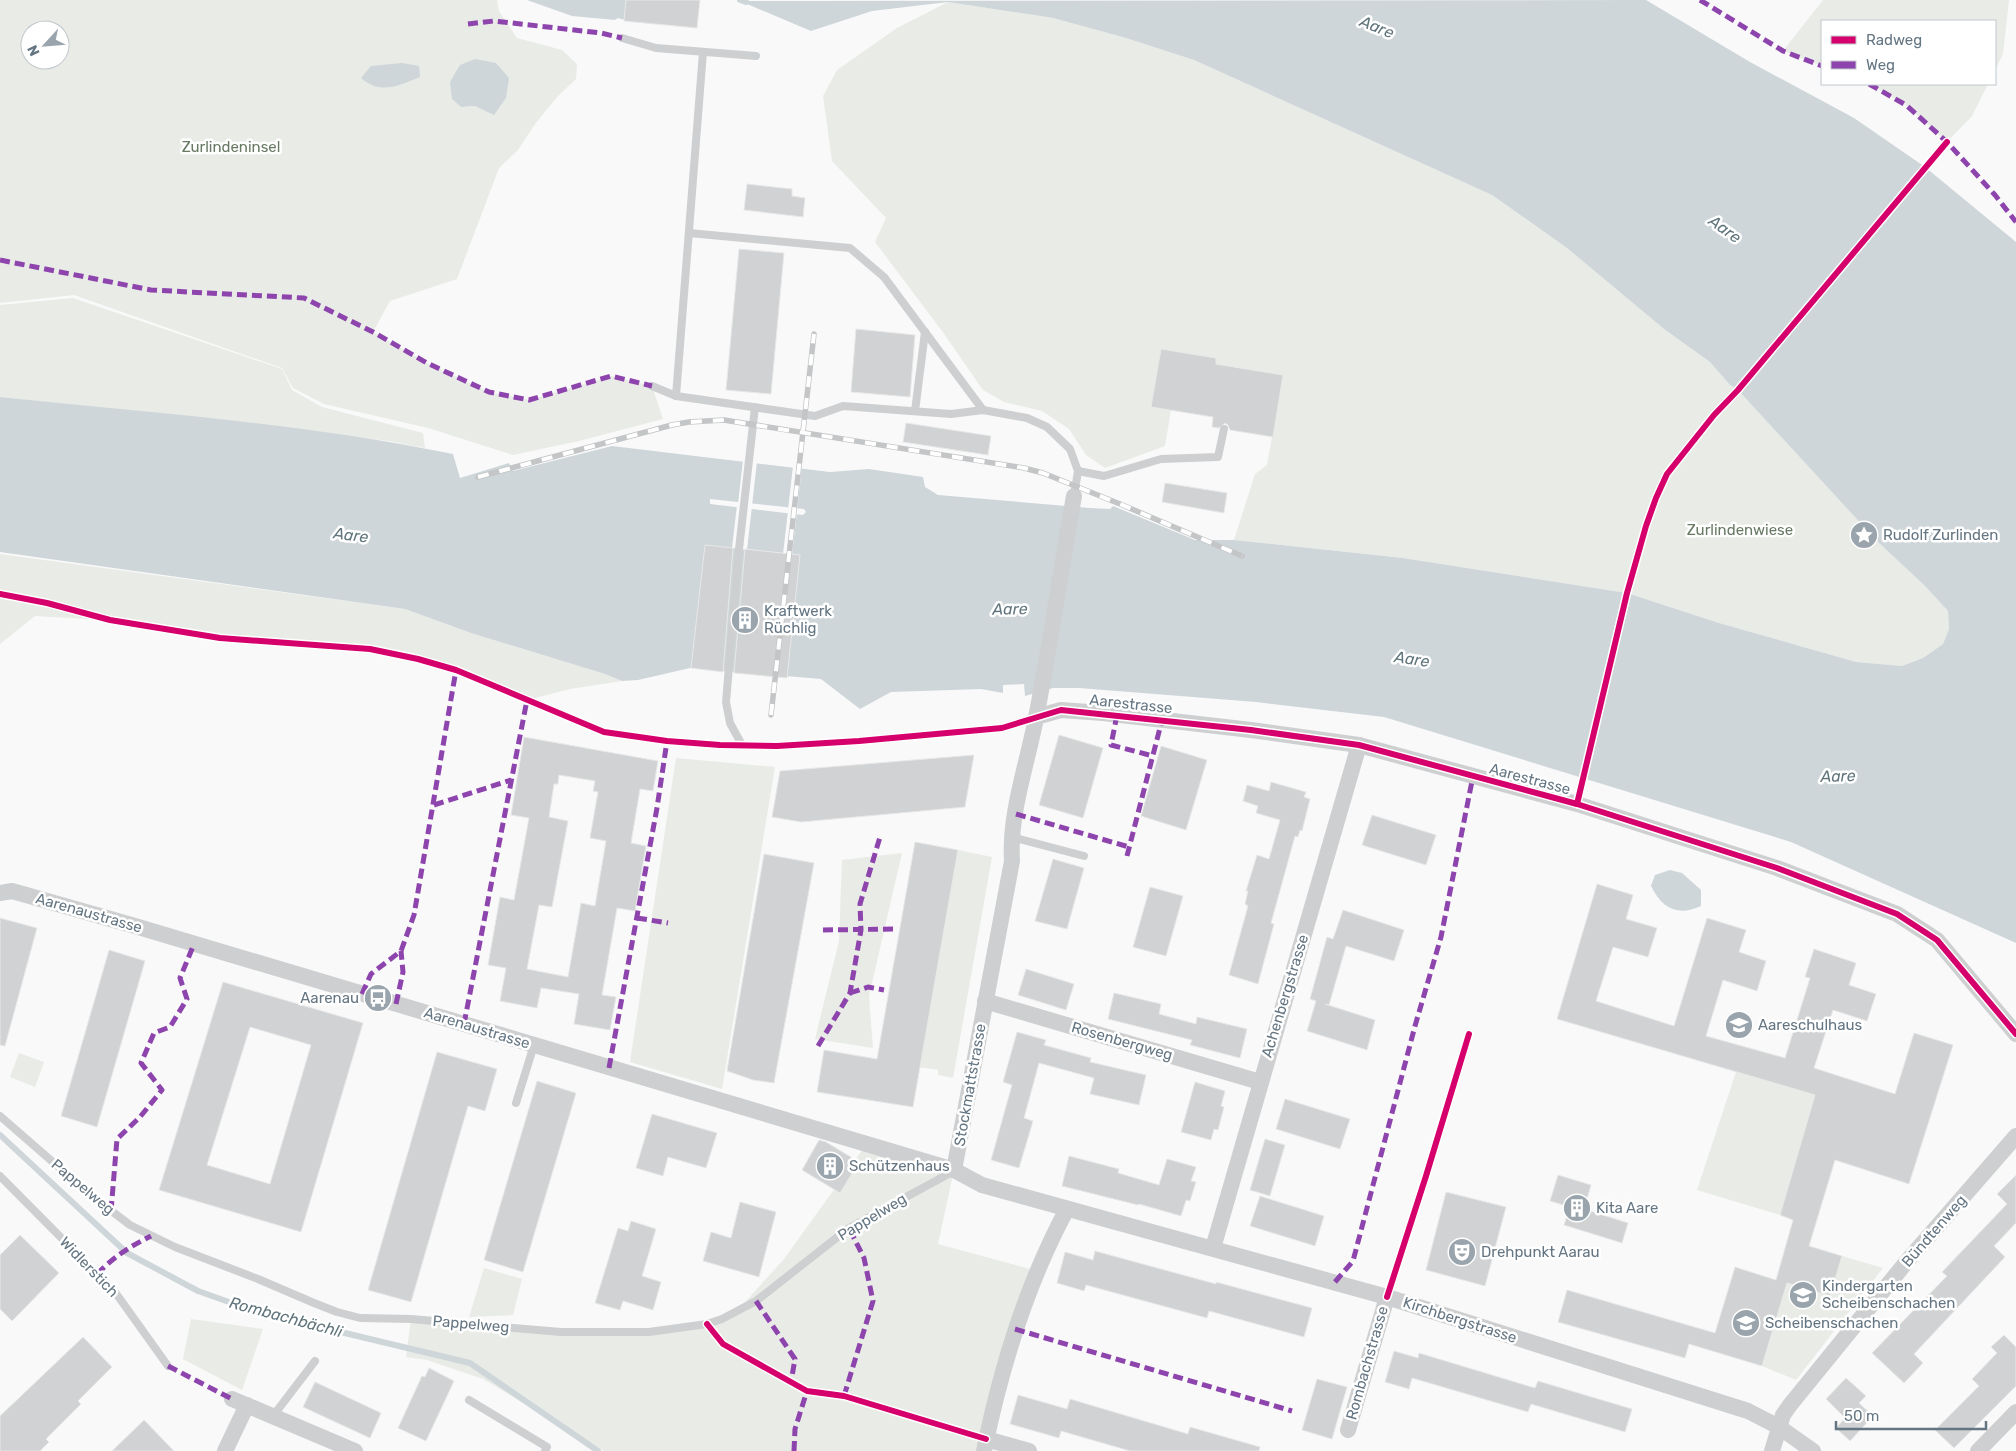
<svg xmlns="http://www.w3.org/2000/svg" width="2016" height="1451" font-family="Rubik,sans-serif">
  <style>
    .green { fill: #e8ebe6; fill-rule: evenodd }
    .water { fill: #ced6d9; fill-rule: evenodd }
    .pier { fill: #f9f9f9 }
    .lines { fill: none; stroke-linecap: round; stroke-linejoin: round }
    .stream { stroke: #ced6d9; stroke-width: 6 }
    .canal { stroke: #ced6d9; stroke-width: 21 }
    .building { fill: #d0d2d3; stroke: #e8e8e8; fill-rule: evenodd }
    .service { stroke: #cecfd0; stroke-width: 8 }
    .minor { stroke: #cecfd0; stroke-width: 16 }
    .rail-casing { stroke: #c3c5c6; stroke-width: 5.5 }
    .rail { stroke: #fff; stroke-width: 4; stroke-dasharray: 11; stroke-linecap: butt }
    .quiet { stroke: #8e44ad; stroke-width: 5; stroke-dasharray: 10 5; stroke-linecap: butt }
    .cycleway-casing { stroke: #fff; stroke-width: 9 }
    .cycleway { stroke: #d6006c; stroke-width: 6 }
    .labels { text-anchor: middle; dominant-baseline: central; stroke-width: 5; stroke-linejoin: round; paint-order: stroke }
    .park-label { font-size: 15px; fill: #687a64; stroke: #fff }
    .poi-label { font-size: 15px; fill: #657683; stroke: #fff; text-anchor: start }
    .street-label { font-size: 15px; fill: #657683; stroke: #fff }
    .water-label { font-size: 16px; font-style: italic; fill: #60757c; stroke: #fff }
  </style>
  <rect width="100%" height="100%" fill="#f9f9f9"/>
  <g class="green">
    <path d="M0,0H497L499,11L517,38L562,50L577,64L576,79L558,96L535,124L518,150L499,168L457,279L390,301L373,332L427,363L489,392L529,400L611,376L652,386L663,419L579,441L513,455L428,428L324,404L293,388L282,368L74,295L0,303ZM30,30H60V60H30ZM506,98L494,114L475,106L461,107L452,99Z"/>
    <path d="M1823,0H2009L2003,54L1995,70V21H1822V66L1783,51Z"/>
    <path d="M948,2L1053,18L1126,38L1194,60L1492,195L1567,248L1664,329L1710,362L1730,385L1738,390L1877,541L1925,586L1948,611L1949,629L1943,644L1923,658L1902,666L1856,662L1719,623L1627,593L1403,558L1234,540L1255,474L1267,465L1283,375L1216,364V358L1161,349L1152,407L1171,410L1165,446L1105,468L1086,455L1069,429L1042,411L1004,402L983,390L942,331L875,242L886,218L832,161L823,96L837,70L897,28Z"/>
    <path d="M1869,84H1988L1972,116L1947,142L1906,105Z"/>
    <path d="M73,298L282,369L292,390L322,407L423,433L425,448L389,441L234,422L0,397V305Z"/>
    <path d="M0,554L405,609L471,633L605,674L622,681L570,689L527,700L456,670L370,649L220,638L110,620L35,616L0,644Z"/>
    <path d="M676,758L775,767L722,1089L630,1062Z"/>
    <path d="M958,850L992,857L953,1078L938,1075V1070L919,1067Z"/>
    <path d="M902,853L869,996L873,1048L815,1039L839,941L842,860Z"/>
    <path d="M19,1053L44,1062L35,1087L10,1077Z"/>
    <path d="M1736,1072L1815,1095L1780,1215L1697,1190Z"/>
    <path d="M866,1145L954,1170L938,1244L1037,1271L984,1451H604L483,1379L427,1360L406,1357L411,1319L561,1332H649L722,1319L737,1311L784,1259Z"/>
    <path d="M1842,1256L1883,1268L1796,1380L1762,1366L1787,1283L1830,1296Z"/>
    <path d="M484,1268L522,1279L513,1315L469,1317Z"/>
    <path d="M191,1319L263,1329L242,1390L183,1359Z"/>
  </g>
  <g class="water">
    <path d="M527,0H620L619,17L615,20L572,16Z"/>
    <path d="M1646,0L1750,62L1854,118L1925,167L2016,242V943L1791,842L1384,717L1256,702L1079,688H1053L1025,696L1024,684L1003,685V693L981,689L891,692L860,709L821,679L690,668L638,680L622,681L605,674L471,633L405,609L0,552V397C151,413 304,423 453,454L460,478L509,463L513,471L612,446L830,472L869,469L923,477L925,487L938,495L1090,508L1110,509L1113,506L1195,540H1234L1403,558L1627,593L1719,623L1856,662L1902,666L1923,658L1943,644L1949,629L1948,611L1925,586L1877,541L1738,390L1730,385L1710,362L1664,329L1567,248L1492,195L1194,60L1126,38L1053,18L948,2L872,11L811,31L747,4L745,1ZM710,499L804,509L806,512L803,515L710,504Z"/>
    <path d="M475,59L496,63L509,78L506,98L494,115L475,106L461,107L452,99L450,82L460,65Z"/>
    <path d="M402,63L419,66L420,77C397,86 381,95 361,78L371,66Z"/>
    <path d="M1670,870L1682,873L1701,890V906C1677,917 1662,908 1651,886L1655,875Z"/>
  </g>
  <g class="pier">
    <path d="M743,460L757,461L752,506L738,504Z"/>
    <path d="M793,466H802L797,511L788,510Z"/>
    <path d="M737,505L752,506L747,550L732,548Z"/>
    <path d="M788,511L797,512L792,555L783,554Z"/>
  </g>
  <g class="lines">
    <g class="stream">
      <path d="M740,0L746,2"/>
      <path d="M0,1135L127,1253L198,1291L257,1312L470,1363L598,1451"/>
    </g>
    <path class="canal" d="M588,0L592,2L625,9"/>
  </g>
  <g class="building">
    <path d="M626,0H700L697,28L624,21Z"/>
    <path d="M747,184L792,189V196L805,198L803,217L744,210Z"/>
    <path d="M739,249L784,253L771,394L726,390Z"/>
    <path d="M856,329L915,335L910,397L851,392Z"/>
    <path d="M1161,349L1216,358V364L1283,375L1273,437L1230,430L1228,425L1225,423L1219,428L1212,427L1213,417L1151,407Z"/>
    <path d="M906,423L991,436L988,455L903,442Z"/>
    <path d="M1165,483L1227,493L1224,513L1162,502Z"/>
    <path d="M705,545L733,548L723,672L691,668Z"/>
    <path d="M745,549L800,555L787,678L734,673Z"/>
    <path d="M1059,735L1103,748L1083,818L1039,805Z"/>
    <path d="M524,737L658,761L653,791L640,789L631,843L646,846L635,911L617,908L602,995L616,997L610,1030L574,1024L579,994L541,988L537,1008L500,1001L506,968L488,965L500,897L514,900L529,818L511,815ZM559,775L595,781L593,791L598,792L590,838L606,841L595,906L581,903L568,977L527,969L539,905L552,907L568,821L549,817L554,784H558Z"/>
    <path d="M1161,746L1207,760L1186,830L1141,816Z"/>
    <path d="M974,755L965,807L801,822L772,817L780,771Z"/>
    <path d="M1271,782L1306,792L1304,797L1310,799L1302,831L1300,830L1298,837L1295,836L1271,923L1274,924L1258,984L1229,975L1248,906L1245,904L1248,891H1246L1257,855L1269,859L1280,820L1256,813L1258,806L1243,801L1247,785L1269,791Z"/>
    <path d="M1372,815L1436,835L1426,865L1362,845Z"/>
    <path d="M915,842L958,850L913,1107L817,1092L824,1050L877,1059Z"/>
    <path d="M764,854L814,863L774,1083L753,1080L727,1071Z"/>
    <path d="M1053,859L1084,868L1067,929L1035,921Z"/>
    <path d="M1597,884L1633,895L1626,919L1657,928L1648,957L1613,947L1596,1001L1674,1026L1707,918L1746,930L1739,952L1766,961L1757,991L1723,980L1706,1036L1785,1058L1810,978L1805,977L1814,949L1856,963L1849,985L1876,994L1867,1021L1833,1010L1814,1068L1895,1094L1914,1033L1953,1045L1909,1184L1835,1160L1809,1246L1842,1256L1830,1296L1787,1283L1762,1366L1689,1344L1685,1358L1558,1322L1567,1290L1715,1333L1735,1267L1776,1280L1793,1220L1780,1215L1815,1095L1557,1019Z"/>
    <path d="M1150,887L1183,896L1166,956L1133,947Z"/>
    <path d="M1343,910L1404,930L1394,961L1346,946L1329,1005L1325,1004L1375,1020L1367,1050L1307,1031L1316,1001L1310,999L1327,937L1333,939Z"/>
    <path d="M0,918L37,928L5,1046L0,1045Z"/>
    <path d="M109,950L145,961L97,1127L61,1116Z"/>
    <path d="M1026,969L1074,984L1066,1010L1018,995Z"/>
    <path d="M223,982L363,1023L301,1232L159,1190ZM250,1027L311,1045L270,1184L207,1165Z"/>
    <path d="M1114,993L1161,1004L1159,1014L1196,1024L1197,1017L1247,1029L1240,1058L1190,1045L1192,1040L1108,1019Z"/>
    <path d="M1017,1032L1046,1040L1044,1045L1091,1058L1090,1062L1146,1075L1139,1105L1090,1094L1094,1078L1039,1063L1024,1118L1033,1121L1019,1168L991,1160L1012,1085L1003,1082Z"/>
    <path d="M437,1052L497,1069L485,1111L468,1106L411,1302L368,1290Z"/>
    <path d="M537,1081L576,1093L523,1272L484,1260Z"/>
    <path d="M1195,1082L1225,1091L1221,1106L1224,1107L1218,1130L1214,1129L1211,1140L1181,1132Z"/>
    <path d="M1285,1099L1350,1119L1340,1149L1276,1129Z"/>
    <path d="M652,1114L717,1133L706,1168L668,1157L663,1176L636,1168Z"/>
    <path d="M1265,1139L1285,1145L1270,1196L1250,1190Z"/>
    <path d="M819,1140L826,1142L859,1162L840,1193L802,1170Z"/>
    <path d="M1069,1156L1119,1169L1118,1173L1159,1185L1167,1159L1196,1167L1191,1181L1196,1182L1190,1201L1186,1200L1181,1216L1139,1204L1138,1205L1062,1186Z"/>
    <path d="M1558,1175L1591,1185L1584,1209L1628,1223L1622,1243L1564,1225L1570,1207L1550,1201Z"/>
    <path d="M2016,1175V1223L1994,1246L2005,1257L1914,1354L1923,1363L1904,1383L1872,1353L1947,1276L1942,1272L2007,1204L1997,1194Z"/>
    <path d="M1446,1192L1506,1207L1485,1286L1426,1270Z"/>
    <path d="M1260,1196L1324,1216L1315,1246L1250,1226Z"/>
    <path d="M740,1202L776,1212L759,1277L703,1261L711,1232L731,1238Z"/>
    <path d="M631,1221L656,1229L642,1276L661,1282L653,1310L623,1301L620,1310L595,1303L618,1228L628,1231Z"/>
    <path d="M20,1235L59,1273L12,1321L0,1309V1255Z"/>
    <path d="M1095,1251L1216,1284V1282L1312,1308L1304,1337L1209,1311L1207,1318L1086,1285L1084,1291L1057,1283L1065,1252L1093,1260Z"/>
    <path d="M2004,1335L2016,1347V1386L1954,1448L1935,1430L1979,1386L1972,1379L1997,1353L1991,1347Z"/>
    <path d="M83,1337L112,1367L78,1401L81,1404L46,1439L49,1442L40,1451H0V1416Z"/>
    <path d="M1394,1351L1418,1358L1419,1353L1535,1388L1538,1381L1632,1409L1625,1432L1531,1404L1528,1412L1412,1378L1409,1389L1385,1382Z"/>
    <path d="M429,1368L454,1381L426,1441L398,1428L422,1376L425,1377Z"/>
    <path d="M1846,1378L1866,1396L1859,1403L1873,1416L1850,1441L1836,1428L1845,1418L1826,1399Z"/>
    <path d="M1317,1379L1347,1387L1332,1439L1302,1430Z"/>
    <path d="M315,1382L381,1413L370,1438L303,1407Z"/>
    <path d="M1018,1395L1067,1409L1070,1399L1188,1434L1190,1427L1260,1447L1259,1451H1130L1061,1431L1059,1438L1010,1424Z"/>
    <path d="M144,1420L174,1451H112Z"/>
  </g>
  <g class="lines">
    <g class="service">
      <path d="M622,38L656,48L756,56"/>
      <path d="M689,233L850,248L884,277L983,410"/>
      <path d="M652,386L676,396L815,416L843,406L951,414L983,410L1027,418L1047,427L1070,449L1078,471L1074,496"/>
      <path d="M676,396L703,52"/>
      <path d="M915,411L925,332"/>
      <path d="M1078,471L1104,476L1161,459L1218,457L1224,429"/>
      <path d="M731,745L777,746L859,741L1002,728L1036,717"/>
      <path d="M742,745L730,723L726,702L739,549L755,407"/>
      <path d="M1012,837L1084,856"/>
      <path d="M516,1103L534,1045"/>
      <path d="M0,1116L93,1197L130,1225L175,1247L258,1279L314,1303L337,1312L360,1318L411,1319L561,1332H649L707,1324L722,1319L756,1301L849,1228L954,1171"/>
      <path d="M0,1176L115,1292L168,1366"/>
      <path d="M469,1400L547,1447L545,1451"/>
      <path d="M273,1416L315,1361"/>
    </g>
    <g class="minor">
      <path d="M1036,717L1061,710L1103,713L1251,730L1359,745L1577,804L1777,868L1897,914L1937,940L2016,1034"/>
      <path d="M0,893L12,891L135,926L954,1170L982,1185L1387,1297L1748,1411L1779,1427L1813,1451"/>
      <path d="M985,1001L1260,1082"/>
      <path d="M954,1170L1012,861C1009,814 1027,765 1036,718C1050,645 1061,570 1074,496"/>
      <path d="M1213,1248L1359,745"/>
      <path d="M232,1399L355,1451"/>
      <path d="M1348,1430L1387,1297"/>
      <path d="M986,1439L1029,1451"/>
      <path d="M225,1451L247,1405"/>
      <path d="M984,1451C1001,1367 1026,1285 1067,1209"/>
      <path d="M1772,1451L1783,1415L1790,1405L1908,1260L2016,1136"/>
      <path d="M1978,1451L2016,1412"/>
    </g>
    <defs>
      <g id="rail">
        <path d="M478,477L672,425L689,422L724,420L1024,468L1043,473L1120,504L1242,556"/>
        <path d="M771,715L814,334"/>
      </g>
    </defs>
    <use href="#rail" class="rail-casing"/>
    <use href="#rail" class="rail"/>
    <g class="quiet">
      <path d="M1700,0L1783,51L1822,66"/>
      <path d="M468,24L494,21L601,33L622,38"/>
      <path d="M1869,84L1906,105L1947,142L1995,195L2016,222"/>
      <path d="M0,260L151,290L304,298L373,332L427,363L489,392L529,400L611,376L652,386"/>
      <path d="M1117,715L1111,745L1153,756"/>
      <path d="M434,805L511,780"/>
      <path d="M1016,814L1129,847"/>
      <path d="M1127,856L1162,720"/>
      <path d="M637,918L668,923"/>
      <path d="M823,930L895,929"/>
      <path d="M850,993L868,987L884,990"/>
      <path d="M362,994L371,974L401,951L414,915L456,670"/>
      <path d="M396,1004L403,972L401,951"/>
      <path d="M464,1024L527,700"/>
      <path d="M818,1046L850,993L861,930L860,904L880,837"/>
      <path d="M609,1068L657,808L667,741"/>
      <path d="M111,1211L117,1139L140,1117L162,1090L141,1063L154,1033L170,1027L187,999L180,978L194,944"/>
      <path d="M97,1274C115,1256 129,1247 151,1236"/>
      <path d="M1335,1282L1353,1261L1415,1026L1441,937L1473,776"/>
      <path d="M756,1301L795,1359L791,1382"/>
      <path d="M1015,1329L1292,1411"/>
      <path d="M168,1366L232,1399"/>
      <path d="M844,1396L873,1301L864,1258L849,1228"/>
      <path d="M794,1451L795,1429L807,1391"/>
    </g>
    <defs>
      <g id="cycleway">
        <path d="M0,594L47,603L110,620L220,638L370,649L418,659L456,670L604,732L667,741L720,745L777,746L859,741L1002,728L1061,710L1251,730L1359,745L1577,804L1777,868L1897,914L1937,940L2016,1034"/>
        <path d="M1577,804L1627,593L1646,526L1656,498L1667,474L1714,415L1738,390L1947,142"/>
        <path d="M1387,1297L1426,1176L1469,1034"/>
        <path d="M707,1324L723,1344L807,1391L844,1396L986,1439"/>
      </g>
    </defs>
    <use href="#cycleway" class="cycleway-casing"/>
    <use href="#cycleway" class="cycleway"/>
  </g>
  <defs>
    <symbol id="sight-disc" viewBox="-11 -11 22 22"><circle r="9.5" fill="#99a4ac" stroke="#fff"/><path d="M0-6L1.8-2.2L6-1.7L2.9 1.2L3.7 5.4L0 3.3L-3.7 5.4L-2.9 1.2L-6-1.7L-1.8-2.2Z" fill="#fff"/></symbol>
    <symbol id="building-disc" viewBox="-11 -11 22 22"><circle r="9.5" fill="#99a4ac" stroke="#fff"/><path d="M-4-6H4V6H1V3H-1V6H-4ZM-2.5-4.3h1.7v1.8h-1.7ZM.8-4.3h1.7v1.8H.8ZM-2.5-1h1.7V.8h-1.7ZM.8-1h1.7V.8H.8Z" fill="#fff"/></symbol>
    <symbol id="bus-disc" viewBox="-11 -11 22 22"><circle r="9.5" fill="#99a4ac" stroke="#fff"/><path d="M-5-6H5V4H4V6H2V4H-2V6H-4V4H-5ZM-3.5-4V0h7V-4ZM-3.5 1.2v1.5H-2V1.2ZM2 1.2v1.5H3.5V1.2Z" fill="#fff"/></symbol>
    <symbol id="school-disc" viewBox="-11 -11 22 22"><circle r="9.5" fill="#99a4ac" stroke="#fff"/><path d="M0-5L7-2L0 1L-7-2ZM-4 1L0 2.5L4 1V4Q0 6-4 4Z" fill="#fff"/></symbol>
    <symbol id="theatre-disc" viewBox="-11 -11 22 22"><circle r="9.5" fill="#99a4ac" stroke="#fff"/><path d="M-5-5.5Q0-4 5-5.5V0Q5 5 0 6Q-5 5-5 0ZM-3.3-2.5H-1v1.5H-3.3ZM1-2.5H3.3v1.5H1ZM-2.8 1Q0 5.5 2.8 1Z" fill="#fff"/></symbol>
  </defs>
  <g fill-rule="evenodd">
    <use href="#sight-disc" x="1848" y="519" width="32" height="32"/>
    <use href="#building-disc" x="729" y="604" width="32" height="32"/>
    <use href="#bus-disc" x="362" y="982" width="32" height="32"/>
    <use href="#school-disc" x="1723" y="1009" width="32" height="32"/>
    <use href="#building-disc" x="814" y="1150" width="32" height="32"/>
    <use href="#building-disc" x="1561" y="1192" width="32" height="32"/>
    <use href="#theatre-disc" x="1446" y="1236" width="32" height="32"/>
    <use href="#school-disc" x="1787" y="1279" width="32" height="32"/>
    <use href="#school-disc" x="1730" y="1307" width="32" height="32"/>
  </g>
  <g class="labels">
    <g class="park-label">
      <text x="231" y="147">Zurlindeninsel</text>
      <text x="1740" y="530">Zurlindenwiese</text>
    </g>
    <g class="poi-label">
      <text x="1883" y="535">Rudolf Zurlinden</text>
      <text x="764" y="611">Kraftwerk<tspan x="764" dy="17">Rüchlig</tspan></text>
      <text x="359" y="998" text-anchor="end">Aarenau</text>
      <text x="1758" y="1025">Aareschulhaus</text>
      <text x="849" y="1166">Schützenhaus</text>
      <text x="1596" y="1208">Kita Aare</text>
      <text x="1481" y="1252">Drehpunkt Aarau</text>
      <text x="1822" y="1286">Kindergarten<tspan x="1822" dy="17">Scheibenschachen</tspan></text>
      <text x="1765" y="1323">Scheibenschachen</text>
    </g>
    <g class="street-label">
      <text transform="translate(1131 704) rotate(6)">Aarestrasse</text>
      <text transform="translate(1530 779) rotate(15)">Aarestrasse</text>
      <text transform="translate(89 913) rotate(16)">Aarenaustrasse</text>
      <text transform="translate(1285 996) rotate(-73)">Achenbergstrasse</text>
      <text transform="translate(477 1028) rotate(17)">Aarenaustrasse</text>
      <text transform="translate(1122 1041) rotate(16)">Rosenbergweg</text>
      <text transform="translate(970 1085) rotate(-80)">Stockmattstrasse</text>
      <text transform="translate(83 1187) rotate(40)">Pappelweg</text>
      <text transform="translate(872 1217) rotate(-31)">Pappelweg</text>
      <text transform="translate(1934 1231) rotate(-49)">Bündtenweg</text>
      <text transform="translate(89 1267) rotate(46)">Widlerstich</text>
      <text transform="translate(1460 1320) rotate(18)">Kirchbergstrasse</text>
      <text transform="translate(471 1324) rotate(5)">Pappelweg</text>
      <text transform="translate(1367 1363) rotate(-74)">Rombachstrasse</text>
    </g>
    <g class="water-label">
      <text transform="translate(1377 27) rotate(22)">Aare</text>
      <text transform="translate(1725 229) rotate(36)">Aare</text>
      <text transform="translate(351 535) rotate(7)">Aare</text>
      <text transform="translate(1010 609) rotate(-1)">Aare</text>
      <text transform="translate(1412 659) rotate(8)">Aare</text>
      <text transform="translate(1838 776) rotate(-2)">Aare</text>
      <text transform="translate(286 1317) rotate(15)">Rombachbächli</text>
    </g>
  </g>
  <rect x="1821" y="20" width="175" height="65" fill="#ffffff" stroke="#c1c8cd"/>
  <rect x="1831" y="36" width="25" height="8" fill="#d6006c" stroke="#c1c8cd"/>
  <text x="1866" y="45" font-size="15" fill="#657683">Radweg</text>
  <rect x="1831" y="61" width="25" height="8" fill="#8e44ad" stroke="#c1c8cd"/>
  <text x="1866" y="70" font-size="15" fill="#657683">Weg</text>
  <g transform="translate(45 45) rotate(244)"><circle r="24" fill="#ffffff" stroke="#c1c8cd"/>
  <path d="M0-4L9 19L0 12L-9 19Z" fill="#99a4ac"/>
  <text y="-8" font-size="14" font-weight="bold" text-anchor="middle" fill="#657683">N</text>
  </g>
  <path d="M1836 1421v8h150v-8" fill="none" stroke="#657683" stroke-width="2.5"/>
  <text x="1844" y="1421" font-size="15" fill="#657683" stroke="#ffffff" stroke-width="4" paint-order="stroke">50 m</text>
</svg>
